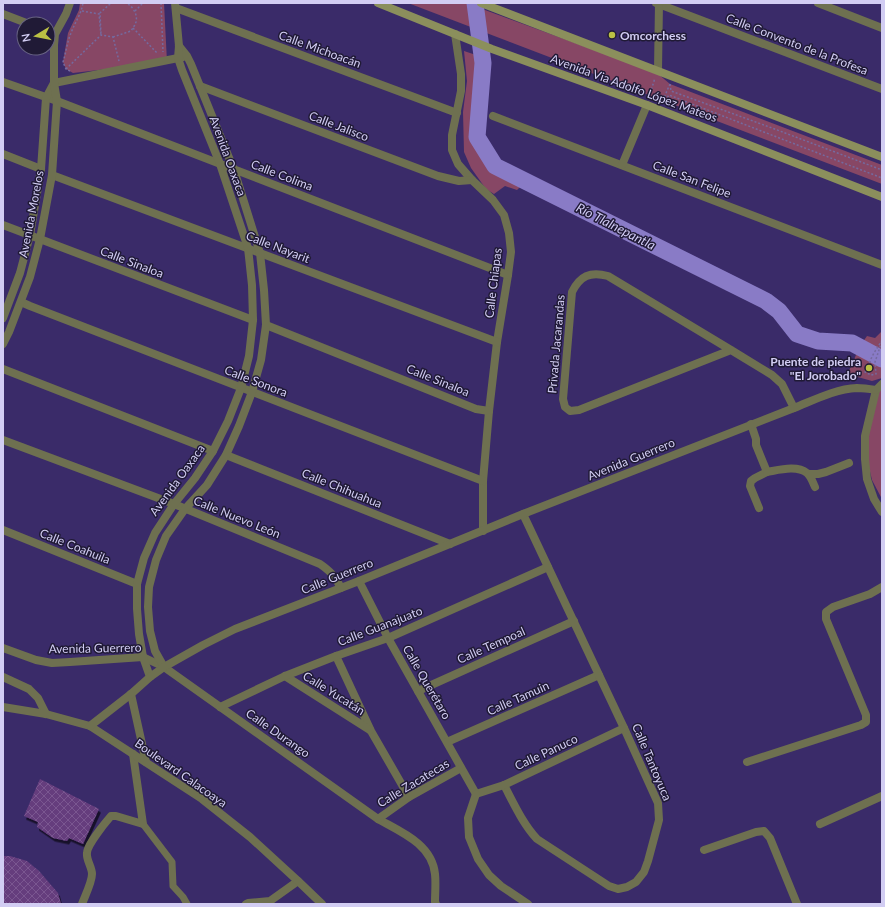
<svg xmlns="http://www.w3.org/2000/svg" width="885" height="907" font-family="Lato,sans-serif">
  <style>
    .green { fill: #874765 }
    .lines { fill: none; stroke-linecap: round; stroke-linejoin: round }
    .river { stroke: #897bc6; stroke-width: 17 }
    .building { fill: url(#building-cross-hatch); filter: url(#shadow) }
    .path { stroke: #756a9f; stroke-width: 1.5; stroke-dasharray: 2 2; stroke-linecap: butt }
    .pedestrian { stroke: #6e7050; stroke-width: 7 }
    .minor { stroke: #6e7050; stroke-width: 8 }
    .tertiary { stroke: #6e7050; stroke-width: 8 }
    .secondary { stroke: #8b8f5c; stroke-width: 8 }
    .poi-dot { fill: #bbc044; stroke: #201a36; stroke-width: 1.5 }
    .labels { text-anchor: middle; dominant-baseline: central; stroke-width: 3; stroke-linejoin: round; paint-order: stroke }
    .poi-label { font-size: 12px; font-weight: bold; fill: #d2cdf3; stroke: #201a36; text-anchor: start }
    .street-label { font-size: 12px; fill: #d2cdf3; stroke: #201a36 }
    .water-label { font-size: 13px; font-style: italic; fill: #d2cdf6; stroke: #201a36 }
  </style>
  <defs>
    <pattern id="building-cross-hatch" width="8" height="8" patternUnits="userSpaceOnUse"><rect width="8" height="8" fill="#653c7d"/><path d="M0 0l8 8M0 8l8-8" fill="none" stroke="#7a5790"/></pattern>
    <filter id="shadow"><feDropShadow dx="2" dy="3.5" stdDeviation="0" flood-color="#0009"/></filter>
  </defs>
  <rect width="100%" height="100%" fill="#3a2b69"/>
  <g class="green">
    <path d="M80,3H164L167,62L73,73L66,69L63,62L68,33L79,10Z"/>
    <path d="M408,3H466L657,73L670,84L882,165V184Z"/>
    <path d="M464,51L476,55L478,61L472,141L488,166L520,187L517,190L505,186L494,194L486,189L471,168L464,152L463,112L467,81Z"/>
    <path d="M882,331V355L879,362L882,370V378L872,381L854,376L848,373L860,346L867,336L875,338Z"/>
    <path d="M882,385V499L872,480L867,459V435L880,386Z"/>
  </g>
  <g class="lines">
    <path class="river" d="M475,3L483,63L477,137L495,166L766,301L779,311L797,334L818,341L852,343L882,359"/>
  </g>
  <g class="building">
    <path d="M40,779L99,809L83,844L69,838L67,841L53,838L37,827L38,822L24,816Z"/>
    <path d="M3,856H10L27,861L39,871L58,893L61,904H3Z"/>
  </g>
  <g class="lines">
    <g class="path">
      <path d="M161,3L163,52"/>
      <path d="M82,11L99,14L101,35L100,13L111,3"/>
      <path d="M135,11L143,3"/>
      <path d="M133,28L158,54"/>
      <path d="M113,37L131,31C133,28 135,25 136,22C138,15 133,6 126,3"/>
      <path d="M66,69L101,35L113,37L119,61"/>
      <path d="M70,71L66,69L63,62C66,53 67,42 71,33C75,22 81,15 83,3"/>
      <path d="M670,84L663,100L665,101L669,95L882,178"/>
      <path d="M670,84L671,91L772,128L882,170"/>
      <path d="M649,97L655,78"/>
      <path d="M882,340C877,349 869,358 869,368L865,372L871,375L876,374L875,362L882,341"/>
    </g>
    <path class="pedestrian" d="M143,824L172,862L173,886L183,897L187,904"/>
    <g class="minor">
      <path d="M656,3L882,89"/>
      <path d="M818,3L882,28"/>
      <path d="M176,8L457,113"/>
      <path d="M3,14L29,24"/>
      <path d="M455,34L461,74V91L452,135V150L458,164L472,180L493,200L504,215L509,233L511,252L508,275L497,342L489,411L483,481V531"/>
      <path d="M3,82L57,101L508,275"/>
      <path d="M200,86L438,176L459,181L472,180"/>
      <path d="M493,116L882,265"/>
      <path d="M3,154L41,169"/>
      <path d="M622,165L647,105"/>
      <path d="M52,175L497,342"/>
      <path d="M3,225L253,320"/>
      <path d="M21,302L30,306L483,481"/>
      <path d="M266,325L476,409L489,411"/>
      <path d="M731,350L579,410L570,411L565,407L563,399L572,292C580,276 590,271 608,276L731,350L772,375L782,384L794,408"/>
      <path d="M3,369L213,451"/>
      <path d="M876,390L865,436V459L867,479L874,499L882,512"/>
      <path d="M751,424L756,439V445L767,472L755,478L751,481L750,486L759,508"/>
      <path d="M3,440L174,504L320,564C330,571 335,576 341,588"/>
      <path d="M226,455L450,544"/>
      <path d="M767,472C779,470 797,465 807,473C811,476 813,483 815,487"/>
      <path d="M809,474H818L826,472L849,463"/>
      <path d="M3,530L137,584"/>
      <path d="M359,581L388,638L476,794"/>
      <path d="M3,648L36,660L52,663L70,662L143,657L164,667L378,819C401,832 432,844 435,874C436,883 435,893 435,902L436,904"/>
      <path d="M336,656L371,731L409,797"/>
      <path d="M285,676L370,730"/>
      <path d="M418,691L574,621"/>
      <path d="M131,694L146,762"/>
      <path d="M220,707L285,676L336,656L388,638L548,567"/>
      <path d="M447,742L599,675"/>
      <path d="M747,762L861,725L866,722V715L826,619V612L833,607L870,594L882,587"/>
      <path d="M504,785C514,804 523,824 537,839L609,886L618,889L627,887L636,882L644,872L648,861L659,820L658,803L624,728L523,514"/>
      <path d="M476,794L504,785L624,728"/>
      <path d="M476,794L468,818L469,837L478,859L489,875L501,886L528,904"/>
      <path d="M378,819L409,797L461,768"/>
      <path d="M820,824L882,796"/>
      <path d="M704,850L756,832L764,831L770,838L797,904"/>
      <path d="M82,904C85,896 92,882 92,874C92,867 86,860 87,853C87,845 105,823 111,816H116L143,824L133,754"/>
      <path d="M246,904L248,903L270,901L298,881"/>
    </g>
    <g class="tertiary">
      <path d="M658,70L659,3"/>
      <path d="M54,83L183,57"/>
      <path d="M3,318L20,273L30,235L41,169L46,98L54,83"/>
      <path d="M3,344L9,332L30,277L40,239L52,175L57,101L54,83V45L55,34L66,14L70,3"/>
      <path d="M164,667L155,651L150,631L148,607L149,587L156,560L166,536L185,509L207,485L226,455L239,426L252,392L261,360L266,325L264,290L260,253L234,170L191,64L187,56L179,46"/>
      <path d="M3,677L29,689L38,698L46,714"/>
      <path d="M150,677L143,657L139,634L137,609V584L144,558L155,533L174,504L195,478L213,451L228,421L241,388L249,356L253,320L252,285L248,248L220,164L182,70L178,58L179,46L175,3"/>
      <path d="M3,707L46,714L90,726L202,799L250,837L298,881L322,904"/>
      <path d="M90,726L131,694L150,677L164,667L203,645L235,629L359,581L523,514L794,408C814,400 835,389 857,388C864,388 870,389 876,390L882,384"/>
    </g>
    <g class="secondary">
      <path d="M378,3L492,49L647,105L882,197"/>
      <path d="M481,3L882,157"/>
    </g>
  </g>
  <g class="poi-dot">
    <circle cx="612" cy="35" r="4"/>
    <circle cx="869" cy="368" r="4"/>
  </g>
  <g class="labels">
    <g class="poi-label">
      <text x="620" y="35">Omcorchess</text>
      <text x="861" y="361" text-anchor="end">Puente de piedra<tspan x="861" dy="14">"El Jorobado"</tspan></text>
    </g>
    <g class="street-label">
      <text transform="translate(797 44) rotate(21)">Calle Convento de la Profesa</text>
      <text transform="translate(320 49) rotate(20)">Calle Michoacán</text>
      <text transform="translate(634 88) rotate(20)">Avenida Via Adolfo López Mateos</text>
      <text transform="translate(339 126) rotate(21)">Calle Jalisco</text>
      <text transform="translate(228 156) rotate(70)">Avenida Oaxaca</text>
      <text transform="translate(282 175) rotate(21)">Calle Colima</text>
      <text transform="translate(692 179) rotate(21)">Calle San Felipe</text>
      <text transform="translate(31 214) rotate(-79)">Avenida Morelos</text>
      <text transform="translate(278 247) rotate(21)">Calle Nayarit</text>
      <text transform="translate(132 262) rotate(21)">Calle Sinaloa</text>
      <text transform="translate(493 283) rotate(-83)">Calle Chiapas</text>
      <text transform="translate(556 344) rotate(-85)">Privada Jacarandas</text>
      <text transform="translate(438 380) rotate(22)">Calle Sinaloa</text>
      <text transform="translate(256 381) rotate(21)">Calle Sonora</text>
      <text transform="translate(631 459) rotate(-22)">Avenida Guerrero</text>
      <text transform="translate(177 480) rotate(-54)">Avenida Oaxaca</text>
      <text transform="translate(342 488) rotate(22)">Calle Chihuahua</text>
      <text transform="translate(237 517) rotate(22)">Calle Nuevo León</text>
      <text transform="translate(75 546) rotate(22)">Calle Coahuila</text>
      <text transform="translate(337 576) rotate(-22)">Calle Guerrero</text>
      <text transform="translate(380 626) rotate(-21)">Calle Guanajuato</text>
      <text transform="translate(491 645) rotate(-24)">Calle Tempoal</text>
      <text transform="translate(95 648) rotate(-1)">Avenida Guerrero</text>
      <text transform="translate(427 682) rotate(60)">Calle Querétaro</text>
      <text transform="translate(334 693) rotate(32)">Calle Yucatán</text>
      <text transform="translate(518 698) rotate(-24)">Calle Tamuin</text>
      <text transform="translate(278 733) rotate(35)">Calle Durango</text>
      <text transform="translate(546 752) rotate(-25)">Calle Panuco</text>
      <text transform="translate(652 762) rotate(67)">Calle Tantoyuca</text>
      <text transform="translate(181 773) rotate(35)">Boulevard Calacoaya</text>
      <text transform="translate(413 783) rotate(-31)">Calle Zacatecas</text>
    </g>
    <g class="water-label">
      <text transform="translate(616 226) rotate(27)">Río Tlalnepantla</text>
    </g>
  </g>
  <rect width="885" height="907" fill="none" stroke="#d2cdf3" stroke-width="8"/>
  <g transform="translate(36 36) rotate(260)"><circle r="19" fill="#201a36" stroke="#676282"/>
  <path d="M0-3L7 15L0 10L-7 15Z" fill="#bbc044"/>
  <text y="-6" font-size="11" font-weight="bold" text-anchor="middle" fill="#d2cdf3">N</text>
  </g>
</svg>
